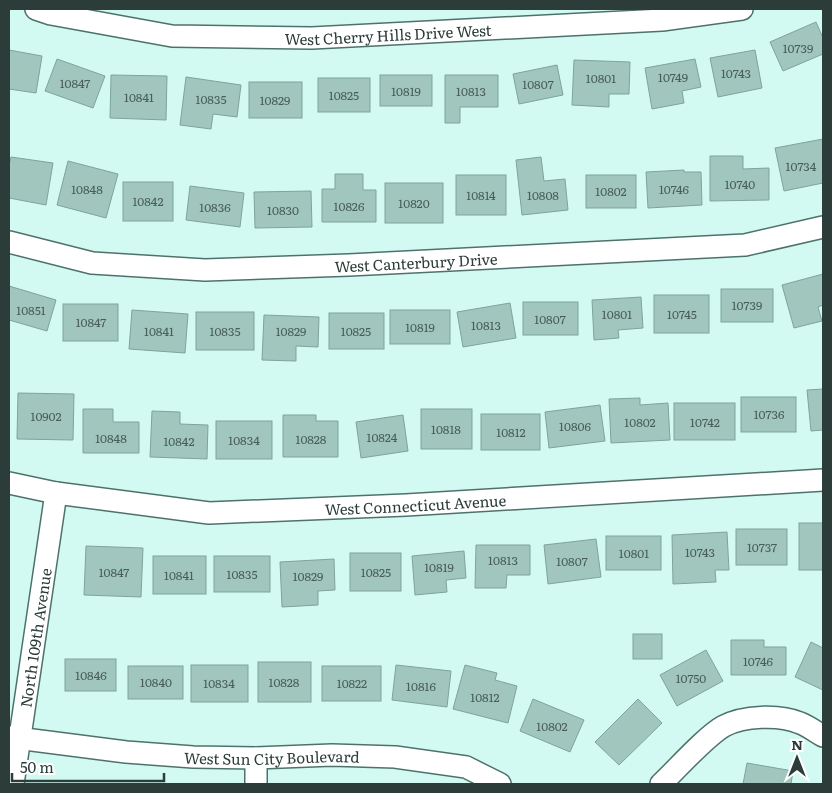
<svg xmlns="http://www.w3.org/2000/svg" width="832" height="793" font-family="Literata,serif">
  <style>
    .building { fill: #a0c6be; stroke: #7ea39c }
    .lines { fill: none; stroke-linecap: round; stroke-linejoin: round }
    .minor-casing { stroke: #4e726b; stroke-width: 24 }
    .minor { stroke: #fff; stroke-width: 21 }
    .labels { text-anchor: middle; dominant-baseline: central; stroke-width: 5; stroke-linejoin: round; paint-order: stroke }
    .number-label { font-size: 12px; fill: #495e5a }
    .street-label { font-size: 15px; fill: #2c3c39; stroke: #fff }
  </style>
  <rect width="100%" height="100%" fill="#d2faf2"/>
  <g class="building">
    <path d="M816,22L823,38V54L783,71L770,42Z"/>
    <path d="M9,50L42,56L36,93L9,89Z"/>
    <path d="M755,50L762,88L718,97L710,58Z"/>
    <path d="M57,59L105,76L93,108L45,91Z"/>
    <path d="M695,59L701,87L682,91L684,103L652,109L645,68Z"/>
    <path d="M574,60L630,62L629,94H609V107L572,105Z"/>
    <path d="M557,65L563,95L519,104L513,74Z"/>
    <path d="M111,75L167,76L166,120L110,118Z"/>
    <rect x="380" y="75" width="52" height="31"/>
    <path d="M445,75H498V107H460V123H445Z"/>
    <path d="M186,77L241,85L237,117L213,114L211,129L180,125Z"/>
    <rect x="318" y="78" width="52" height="34"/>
    <rect x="249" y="82" width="53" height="36"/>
    <path d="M823,139V183L784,191L775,148Z"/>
    <path d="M710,156H743V169L769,168V200L710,201Z"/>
    <path d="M11,157L53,163L46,205L9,198V166Z"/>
    <path d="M541,157L544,181L565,179L568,210L522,215L516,160Z"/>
    <path d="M68,161L118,174L106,218L57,205Z"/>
    <path d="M684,170V172H701L702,205L648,208L646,172Z"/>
    <path d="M335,174H363V190H376V222H322V189H335Z"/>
    <rect x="456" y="175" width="50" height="40"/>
    <rect x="586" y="175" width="50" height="33"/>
    <rect x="123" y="182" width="50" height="39"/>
    <rect x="385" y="183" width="58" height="40"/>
    <path d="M190,186L244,193L240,227L186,220Z"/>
    <path d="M311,191L312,227L255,228L254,192Z"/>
    <path d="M823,274V305L818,307L822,321L794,328L782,285Z"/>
    <path d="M9,286L56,300L47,331L9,320Z"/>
    <rect x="721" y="289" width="52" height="33"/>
    <rect x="654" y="295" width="55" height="38"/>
    <path d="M641,297L643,328L618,330L619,338L594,340L592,300Z"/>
    <rect x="523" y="302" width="55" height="33"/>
    <path d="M510,303L516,338L463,347L457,312Z"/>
    <rect x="63" y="304" width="55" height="37"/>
    <path d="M132,310L188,314L185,353L129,349Z"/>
    <rect x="390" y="310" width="60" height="34"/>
    <rect x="196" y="312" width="58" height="38"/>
    <rect x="329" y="313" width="55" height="36"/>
    <path d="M264,315L319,317L318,347L296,346V361L262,360Z"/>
    <path d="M823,389V430L811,431L807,390Z"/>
    <path d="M18,393L74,394L73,440L17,439Z"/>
    <rect x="741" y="397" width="55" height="35"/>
    <path d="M640,398V405L668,403L670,440L611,443L609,399Z"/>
    <rect x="674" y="403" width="61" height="37"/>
    <path d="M600,405L605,441L549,448L545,412Z"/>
    <path d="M83,409H113V422H139V453H83Z"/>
    <rect x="421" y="409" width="51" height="40"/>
    <path d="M152,411L180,412V424L208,425L207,459L150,457Z"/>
    <rect x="481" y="414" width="59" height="36"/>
    <path d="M283,415H316V421H338V457H283Z"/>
    <path d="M403,415L408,451L361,458L356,422Z"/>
    <rect x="216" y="421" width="56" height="38"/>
    <rect x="799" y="523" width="24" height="47"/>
    <rect x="736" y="529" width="51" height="36"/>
    <path d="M727,532L729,570H715L716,582L673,584L672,535Z"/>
    <rect x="606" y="536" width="55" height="34"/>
    <path d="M596,539L601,577L548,584L544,545Z"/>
    <path d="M476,545H530V575H507L506,588H475Z"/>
    <path d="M86,546L143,548L141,597L84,595Z"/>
    <path d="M464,551L466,578L446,580L447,592L415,595L412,556Z"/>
    <rect x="350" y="553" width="51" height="38"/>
    <rect x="153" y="556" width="53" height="38"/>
    <rect x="214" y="556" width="56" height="36"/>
    <path d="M334,559L335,590L318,591V605L282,607L280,562Z"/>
    <rect x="633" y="634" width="29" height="25"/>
    <path d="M731,640H764V647H786V675H731Z"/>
    <path d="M811,642L823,648V690L795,677Z"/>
    <path d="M706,650L723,681L677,706L660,675Z"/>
    <rect x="65" y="659" width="51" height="32"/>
    <rect x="258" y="662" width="53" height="40"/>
    <rect x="191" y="665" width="57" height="37"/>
    <path d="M396,665L451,671L447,707L392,700Z"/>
    <path d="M465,665L497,673L495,680L517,686L508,723L453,709Z"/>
    <rect x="128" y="666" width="55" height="33"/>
    <rect x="322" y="666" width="59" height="35"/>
    <path d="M533,699L584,720L570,752L520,731Z"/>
    <path d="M638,699L662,723L619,765L595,742Z"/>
    <path d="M747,763L793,771L791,784H743Z"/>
  </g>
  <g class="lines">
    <defs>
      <g id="minor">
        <path id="s1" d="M36,9L51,14L172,36L312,38L662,20L742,9"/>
        <path id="s2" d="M9,242L92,263L205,270L349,265L745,245L823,227"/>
        <path id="s3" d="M9,483L56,493L209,513L406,505L823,480"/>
        <path id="s4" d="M9,737L126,752L193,757L256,758L332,755L395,757L466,767L500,784"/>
        <path d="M256,758V784"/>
        <path id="s5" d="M13,784L56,493"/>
        <path d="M661,784C677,769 706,736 724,726C743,716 779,714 800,723C808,726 816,732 823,736"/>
      </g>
    </defs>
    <use href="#minor" class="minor-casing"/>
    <use href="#minor" class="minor"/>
  </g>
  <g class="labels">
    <g class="number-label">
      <text x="798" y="48">10739</text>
      <text x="736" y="73">10743</text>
      <text x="673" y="77">10749</text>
      <text x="601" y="78">10801</text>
      <text x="75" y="83">10847</text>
      <text x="538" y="84">10807</text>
      <text x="406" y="91">10819</text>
      <text x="471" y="91">10813</text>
      <text x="344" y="95">10825</text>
      <text x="139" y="97">10841</text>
      <text x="211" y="99">10835</text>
      <text x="275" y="100">10829</text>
      <text x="801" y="166">10734</text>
      <text x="740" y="184">10740</text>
      <text x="87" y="189">10848</text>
      <text x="674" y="189">10746</text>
      <text x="611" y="191">10802</text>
      <text x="481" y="195">10814</text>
      <text x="543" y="195">10808</text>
      <text x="148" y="201">10842</text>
      <text x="414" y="203">10820</text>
      <text x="349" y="206">10826</text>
      <text x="215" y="207">10836</text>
      <text x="283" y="210">10830</text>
      <text x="747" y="305">10739</text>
      <text x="31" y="310">10851</text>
      <text x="617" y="314">10801</text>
      <text x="682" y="314">10745</text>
      <text x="550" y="319">10807</text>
      <text x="91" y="322">10847</text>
      <text x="486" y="325">10813</text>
      <text x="420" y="327">10819</text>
      <text x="159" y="331">10841</text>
      <text x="225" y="331">10835</text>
      <text x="291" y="331">10829</text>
      <text x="356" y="331">10825</text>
      <text x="769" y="414">10736</text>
      <text x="46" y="416">10902</text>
      <text x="640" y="422">10802</text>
      <text x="705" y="422">10742</text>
      <text x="575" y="426">10806</text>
      <text x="446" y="429">10818</text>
      <text x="511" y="432">10812</text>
      <text x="382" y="437">10824</text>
      <text x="111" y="438">10848</text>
      <text x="311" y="439">10828</text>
      <text x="244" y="440">10834</text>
      <text x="179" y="441">10842</text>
      <text x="762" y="547">10737</text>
      <text x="700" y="552">10743</text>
      <text x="634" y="553">10801</text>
      <text x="503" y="560">10813</text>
      <text x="572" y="561">10807</text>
      <text x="439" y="567">10819</text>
      <text x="114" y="572">10847</text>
      <text x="376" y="572">10825</text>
      <text x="242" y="574">10835</text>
      <text x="179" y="575">10841</text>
      <text x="308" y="576">10829</text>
      <text x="758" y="661">10746</text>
      <text x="91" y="675">10846</text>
      <text x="691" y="678">10750</text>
      <text x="156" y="682">10840</text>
      <text x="284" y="682">10828</text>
      <text x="219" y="683">10834</text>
      <text x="352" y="683">10822</text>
      <text x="421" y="686">10816</text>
      <text x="485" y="697">10812</text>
      <text x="552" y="726">10802</text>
    </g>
    <g class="street-label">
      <text stroke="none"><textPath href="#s1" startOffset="355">West Cherry Hills Drive West</textPath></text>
      <text stroke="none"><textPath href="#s2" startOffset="410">West Canterbury Drive</textPath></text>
      <text stroke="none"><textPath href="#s3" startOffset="409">West Connecticut Avenue</textPath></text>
      <text stroke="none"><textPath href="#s5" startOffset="148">North 109th Avenue</textPath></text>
      <text stroke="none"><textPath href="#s4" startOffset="264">West Sun City Boulevard</textPath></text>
    </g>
  </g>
  <rect width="832" height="793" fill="none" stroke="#2c3c39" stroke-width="20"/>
  <g transform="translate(797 758)" stroke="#ffffff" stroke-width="4" paint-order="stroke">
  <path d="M0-4L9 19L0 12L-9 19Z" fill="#2c3c39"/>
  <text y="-8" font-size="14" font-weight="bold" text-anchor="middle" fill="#2c3c39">N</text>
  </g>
  <path d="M12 773v8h152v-8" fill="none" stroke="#2c3c39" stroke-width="2.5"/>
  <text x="20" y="773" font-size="15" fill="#2c3c39" stroke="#ffffff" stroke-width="4" paint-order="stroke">50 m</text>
</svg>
